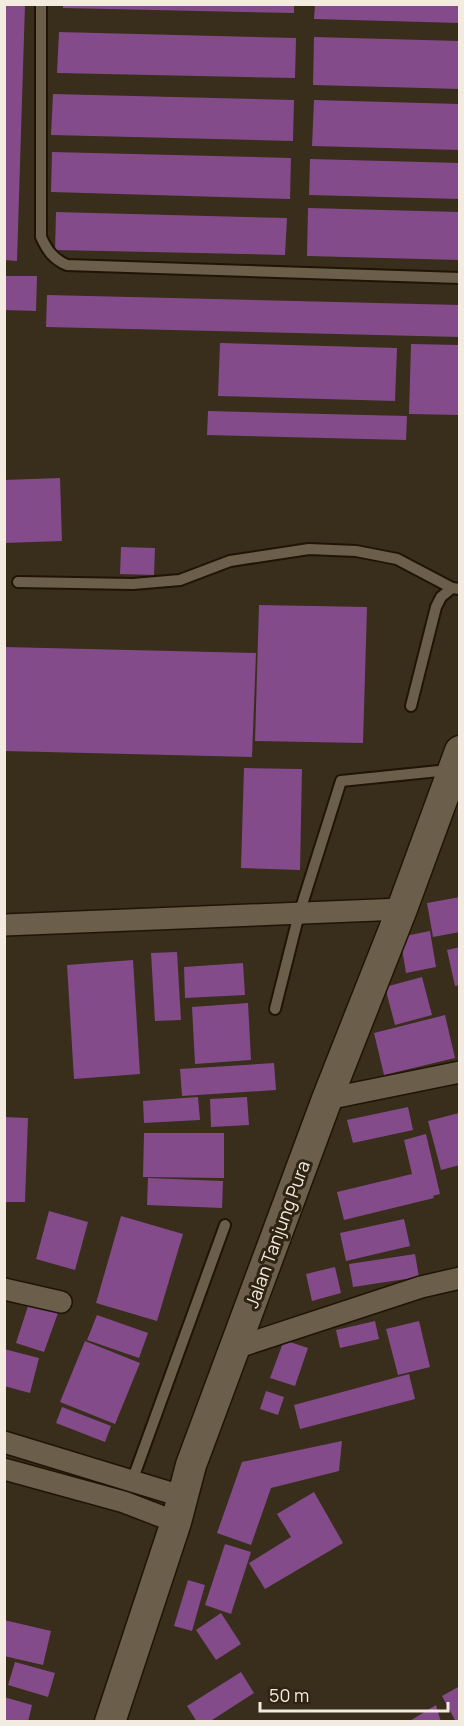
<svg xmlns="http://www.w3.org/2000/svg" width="464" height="1726" font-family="Manrope,sans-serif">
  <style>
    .building { fill: #834b8a }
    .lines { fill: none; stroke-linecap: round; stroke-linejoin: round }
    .lane-casing { stroke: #201504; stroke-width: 14 }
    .street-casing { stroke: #201504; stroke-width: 24 }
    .secondary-casing { stroke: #201504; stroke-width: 33 }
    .lane { stroke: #6b5e4b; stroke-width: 10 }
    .street { stroke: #6b5e4b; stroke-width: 21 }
    .secondary { stroke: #6b5e4b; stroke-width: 30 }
    .labels { text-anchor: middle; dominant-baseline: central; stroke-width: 6; stroke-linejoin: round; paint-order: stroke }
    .street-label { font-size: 18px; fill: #f3ebe0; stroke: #2f2311 }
  </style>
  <rect width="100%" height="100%" fill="#392d1b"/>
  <g class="building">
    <path d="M4,4H25L17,261L4,260Z"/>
    <path d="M63,4H294V13L63,8Z"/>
    <path d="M315,4H460V23L314,19Z"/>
    <path d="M59,32L296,38L295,78L57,73Z"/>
    <path d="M314,37L460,41V89L313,85Z"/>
    <path d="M53,94L294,100L293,141L51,135Z"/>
    <path d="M314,100L460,104V150L312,146Z"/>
    <path d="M52,152L291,158L290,199L51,192Z"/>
    <path d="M310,159L460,163V199L309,195Z"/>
    <path d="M308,208L460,212V260L307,256Z"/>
    <path d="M56,212L287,218L285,255L55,250Z"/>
    <path d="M4,276H37L36,311L4,310Z"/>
    <path d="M47,295L460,305V337L46,327Z"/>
    <path d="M220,343L397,348L395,401L218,396Z"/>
    <path d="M411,344L460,345V415L409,414Z"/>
    <path d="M208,411L407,416L406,440L207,435Z"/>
    <path d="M60,478L62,541L4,543V480Z"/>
    <path d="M121,547L155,548L154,575L120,574Z"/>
    <path d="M259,605L367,607L363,743L255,741Z"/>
    <path d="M4,647L256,653L252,757L4,751Z"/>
    <path d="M244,768L302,769L300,870L241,868Z"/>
    <path d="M460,897V932L433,937L427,903Z"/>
    <path d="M430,931L436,967L406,973L400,937Z"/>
    <path d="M460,947V985L455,986L447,950Z"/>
    <path d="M177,952L181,1020L155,1021L151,953Z"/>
    <path d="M133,960L140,1074L74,1079L67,965Z"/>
    <path d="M243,963L245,995L185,998L184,967Z"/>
    <path d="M422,977L432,1015L395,1025L385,987Z"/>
    <path d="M248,1003L251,1060L195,1064L192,1007Z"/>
    <path d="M445,1015L455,1058L384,1075L374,1033Z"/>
    <path d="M274,1063L276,1090L182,1096L180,1069Z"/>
    <path d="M198,1097L200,1120L144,1123L143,1101Z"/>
    <path d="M247,1097L249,1125L211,1127L210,1099Z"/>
    <path d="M408,1107L413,1130L353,1143L347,1120Z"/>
    <path d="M459,1113L460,1165L441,1170L428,1121Z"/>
    <path d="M4,1117L28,1118L25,1202H4Z"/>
    <path d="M144,1133H224V1178L143,1177Z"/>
    <path d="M426,1134L440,1194L433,1196L434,1198L344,1220L337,1192L412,1174L404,1140Z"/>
    <path d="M148,1178L223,1181L222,1208L147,1205Z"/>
    <path d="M49,1211L88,1222L75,1270L36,1259Z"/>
    <path d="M121,1216L183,1234L157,1321L96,1303Z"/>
    <path d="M404,1219L410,1246L346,1261L340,1233Z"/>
    <path d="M415,1254L419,1277L353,1287L349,1264Z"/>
    <path d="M335,1267L341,1293L312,1301L306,1274Z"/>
    <path d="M29,1303L58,1313L44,1352L16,1343Z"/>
    <path d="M97,1315L148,1333L139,1358L87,1340Z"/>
    <path d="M375,1321L379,1339L340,1348L336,1330Z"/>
    <path d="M419,1321L430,1367L398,1375L386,1329Z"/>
    <path d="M284,1340L308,1348L295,1386L270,1378Z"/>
    <path d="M85,1341L140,1363L115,1424L60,1402Z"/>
    <path d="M4,1349L39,1358L30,1393L4,1386Z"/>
    <path d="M409,1374L415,1399L300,1429L294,1405Z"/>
    <path d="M266,1391L284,1397L278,1415L260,1409Z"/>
    <path d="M62,1407L111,1426L105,1442L56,1423Z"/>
    <path d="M342,1441L339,1471L271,1488L251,1545L217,1533L242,1462Z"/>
    <path d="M314,1492L343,1543L265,1589L249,1563L291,1537L277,1514Z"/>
    <path d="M225,1544L251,1552L231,1614L205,1605Z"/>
    <path d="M188,1580L205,1585L192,1631L174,1626Z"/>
    <path d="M221,1613L241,1644L216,1660L196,1630Z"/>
    <path d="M4,1620L51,1631L43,1665L4,1656Z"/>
    <path d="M15,1662L55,1673L48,1697L8,1685Z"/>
    <path d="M241,1672L254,1693L209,1722H197L187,1706Z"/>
    <path d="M460,1686V1722H456L442,1696Z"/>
    <path d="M4,1697L32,1705L28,1722H4Z"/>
    <path d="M436,1705L441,1722H408Z"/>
  </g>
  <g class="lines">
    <defs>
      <g id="lane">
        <path d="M41,4V237C47,250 53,259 67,265L460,278"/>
        <path d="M18,582L133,584L180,580L230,561L309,549L356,551L397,559L452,588"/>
        <path d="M411,706L436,607L441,597L452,588L460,589"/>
        <path d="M275,1009L299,914L341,781L449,770"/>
        <path d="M131,1484L225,1225"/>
      </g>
      <g id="street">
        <path d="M4,925L402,909"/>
        <path d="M327,1099L460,1072"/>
        <path d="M4,1289L61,1302"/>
        <path d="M235,1348L421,1287L460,1278"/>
        <path d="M4,1442L181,1496"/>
        <path d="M4,1469L124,1502L176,1522"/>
      </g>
      <path id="secondary" d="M110,1722L176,1522L191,1465L327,1099L402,909L460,751"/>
    </defs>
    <use href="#lane" class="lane-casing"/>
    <use href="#street" class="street-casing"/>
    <use href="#secondary" class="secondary-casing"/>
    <use href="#lane" class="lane"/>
    <use href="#street" class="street"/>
    <use href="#secondary" class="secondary"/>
  </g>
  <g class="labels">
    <g class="street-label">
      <text transform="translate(277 1234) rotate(-70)">Jalan Tanjung Pura</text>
    </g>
  </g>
  <rect width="464" height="1726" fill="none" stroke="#f3ebe0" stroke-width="12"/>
  <path d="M260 1702v9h188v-9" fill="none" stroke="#f3ebe0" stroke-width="3"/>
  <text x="269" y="1702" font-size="18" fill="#f3ebe0" stroke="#2f2311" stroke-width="4.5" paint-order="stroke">50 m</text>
</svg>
